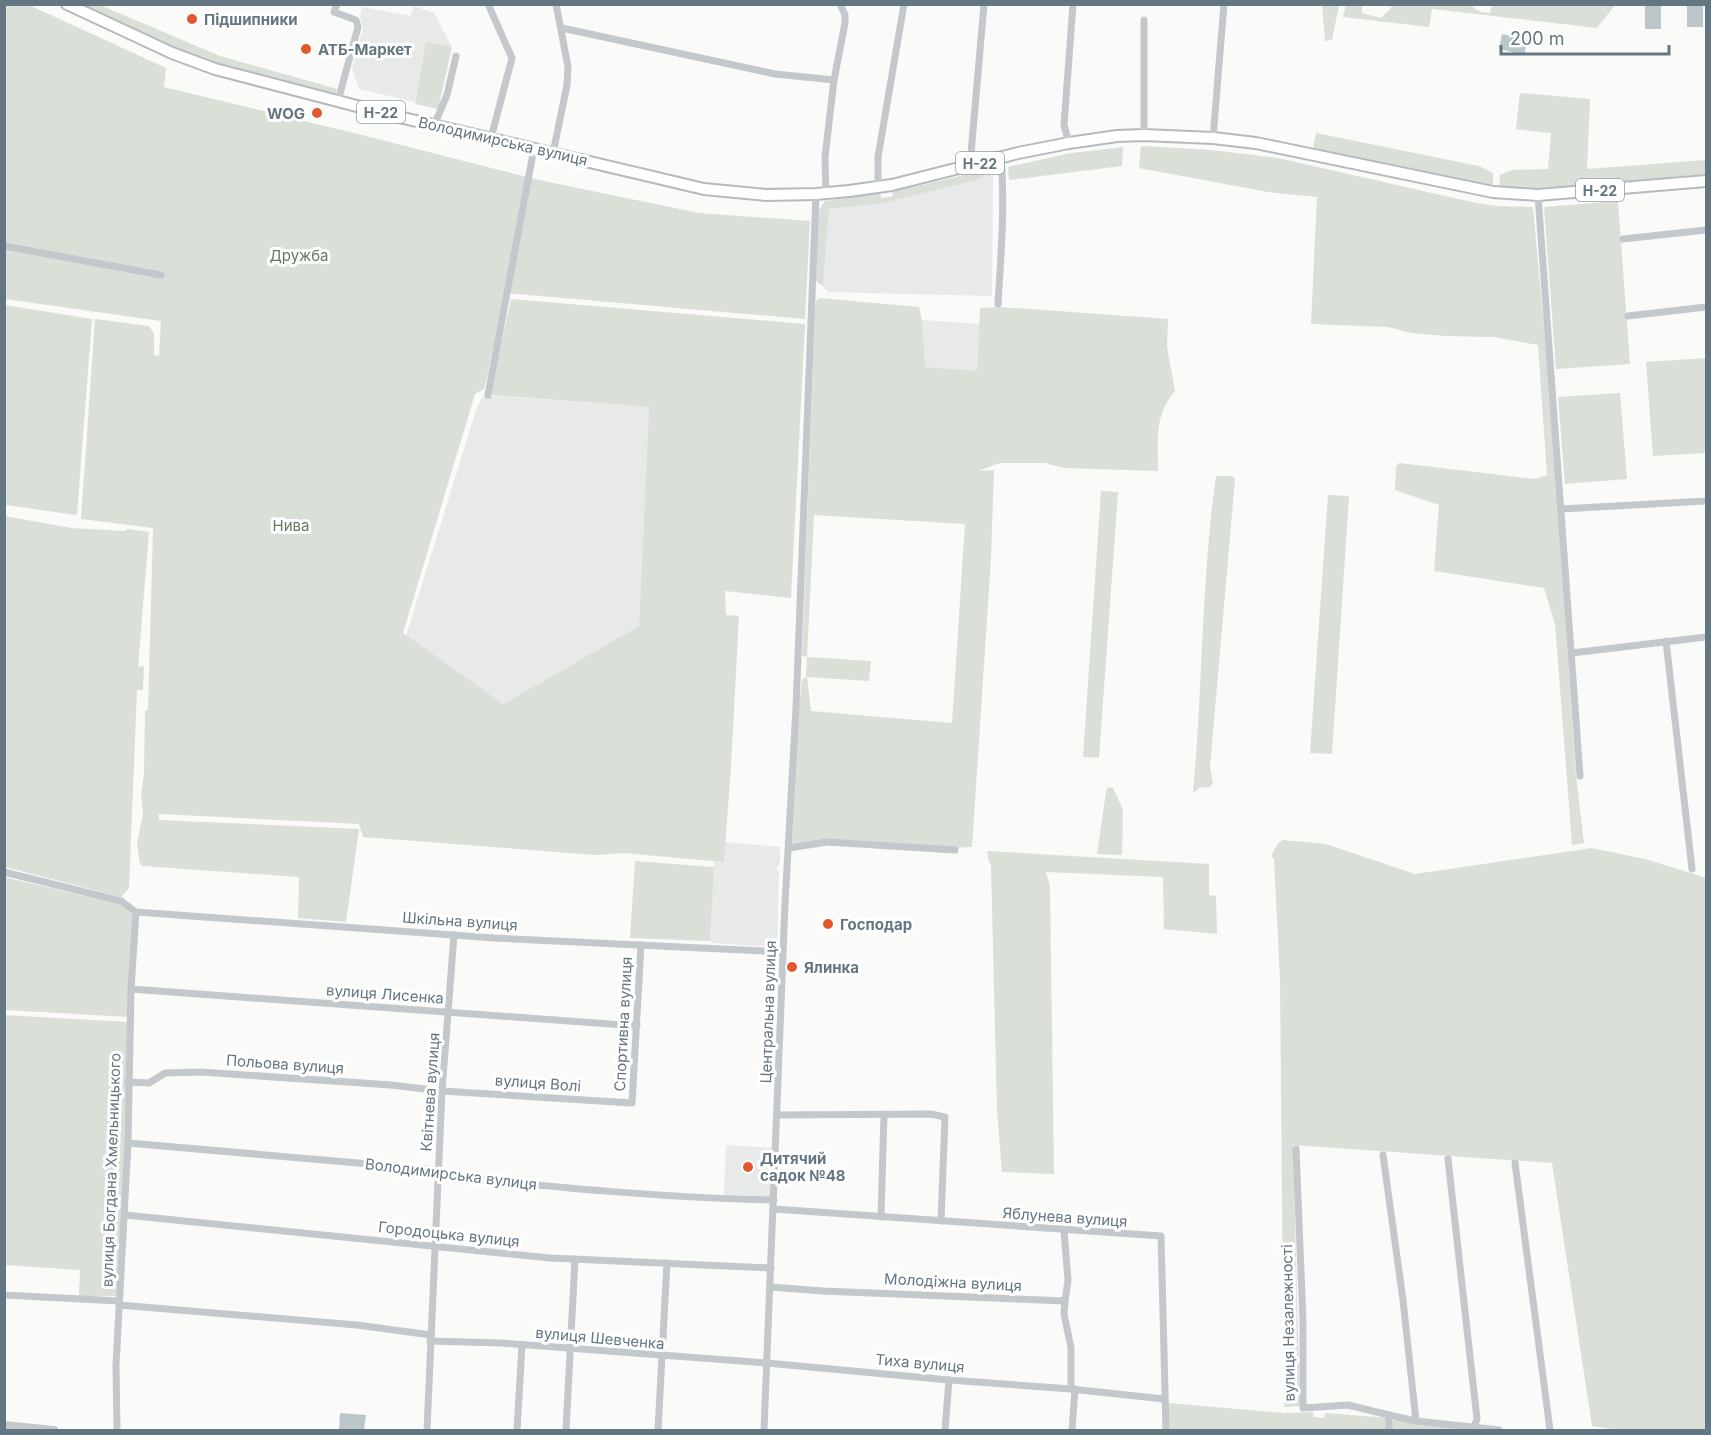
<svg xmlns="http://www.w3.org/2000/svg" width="1711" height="1435" font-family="Inter,sans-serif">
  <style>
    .built { fill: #e8e9e9 }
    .green { fill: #dadfd7; fill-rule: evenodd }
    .water { fill: #bbc7cb }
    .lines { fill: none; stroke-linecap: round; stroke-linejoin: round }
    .primary-casing { stroke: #b5babe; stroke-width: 14 }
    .minor { stroke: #c3c8cc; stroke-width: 7 }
    .tertiary { stroke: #c3c8cc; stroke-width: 8 }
    .primary { stroke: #fff; stroke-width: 10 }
    .poi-dot { fill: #e4572e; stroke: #fff; stroke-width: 2 }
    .labels { text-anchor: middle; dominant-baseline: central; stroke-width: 6; stroke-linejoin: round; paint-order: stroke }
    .shield { fill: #fff; stroke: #939fa8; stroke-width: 1.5 }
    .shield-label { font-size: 14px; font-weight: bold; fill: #657683 }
    .poi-label { font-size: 15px; font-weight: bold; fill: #657683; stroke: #fff; text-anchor: start }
    .street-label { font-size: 15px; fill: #657683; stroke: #fff }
    .park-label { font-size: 15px; fill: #687a64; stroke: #fff }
  </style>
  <rect width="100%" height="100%" fill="#fafaf8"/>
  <g class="built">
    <path d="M414,6L434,13L452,47L426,41L415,102L359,89L352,68L363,28L360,16L362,7L410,16Z"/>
    <path d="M993,174L992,296L828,292L823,287L829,209L879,204L981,179L985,175Z"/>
    <path d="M922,320L979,324L977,371L925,368Z"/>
    <path d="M484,395L649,407L639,626L503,704L406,636L477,407Z"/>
    <path d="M725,842L780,847V862L777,868L779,872L777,947L712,943L710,941L714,861L724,862Z"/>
    <path d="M726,1145L773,1148L770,1197L724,1196Z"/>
  </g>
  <g class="green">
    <path d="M1346,4L1362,5V13L1381,18L1392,7L1387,5H1470L1480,12L1490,13L1492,5H1615L1597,28L1432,9L1429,27L1343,17Z"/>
    <path d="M5,5H29L166,68L164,87L366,136L534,179L699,213L810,221L805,319L504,293L487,378L484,389L475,394L403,633L503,704L639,626L649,407L490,395L511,299L805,324L791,598L725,591L726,615L739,616L731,766L724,862L623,853L596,855L363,837L359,824L159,814V820L359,829L346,922L298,918L299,877L143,866L140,864L137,844L143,814L141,794L144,774L145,711L148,710L153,528L81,519L95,319L149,326L154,333V355L159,356L161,321L5,299Z"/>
    <path d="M76,5H100L220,56L337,89L335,97L216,66L163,45Z"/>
    <path d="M1322,5H1339L1332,40L1325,41Z"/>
    <path d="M426,41L452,47L438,109L415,104Z"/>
    <path d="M1520,93L1590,99L1587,169L1706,160V174L1538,189L1499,187L1500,175L1512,170L1548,169L1551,133L1516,129Z"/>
    <path d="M1316,133L1479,166L1493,173V187L1313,148Z"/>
    <path d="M1141,146L1212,150L1278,158L1476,203L1498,206L1533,207L1548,371L1576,776L1584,843L1572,845L1555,624L1544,588L1434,571L1439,505L1395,490L1396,467L1399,463L1535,479L1547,475L1538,345L1493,337L1445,336L1411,333L1388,327L1311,324L1317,197L1268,192L1139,168Z"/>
    <path d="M1123,147L1122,166L1009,180L1008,167L1071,153Z"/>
    <path d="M981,171L985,175L981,179L879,204L829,209L823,286L816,281L817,213L825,201L880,193L881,198L893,196L892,192Z"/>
    <path d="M1618,201L1630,364L1556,369L1544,207Z"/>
    <path d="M819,298L919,307L922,320L925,367L977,371L980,308L1001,307L1168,319L1167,347L1175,391C1154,415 1158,440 1158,471L1064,468L1045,463H1000L978,471L994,470L991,558L972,847L951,848L828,840L796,846L792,844L798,717L802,680L806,677L807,657L802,656L815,308L816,301ZM814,515L965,524L952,723L811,711L807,677L869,681L871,661L807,657Z"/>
    <path d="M5,305L92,319L77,515L5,505Z"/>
    <path d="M1706,358V453L1653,456L1646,362Z"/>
    <path d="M1620,393L1627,479L1565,484L1558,397Z"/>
    <path d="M1216,476H1232L1235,479L1210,767L1213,783L1210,787L1199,788L1193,793C1203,688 1201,581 1216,476Z"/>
    <path d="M1101,491L1118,492L1099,758L1083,757Z"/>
    <path d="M1328,495L1349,496L1332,754L1310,753Z"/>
    <path d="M5,516L71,528L125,531L127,529L149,532L138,667L144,666L143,690H137L129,888L121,897L5,867Z"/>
    <path d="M1108,787L1113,788L1123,810L1122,855L1097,854L1106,792Z"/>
    <path d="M1283,840L1326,844L1415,874L1592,848L1649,860L1706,878V1430H1619L1592,1426L1552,1163L1293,1145L1300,1406L1284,1407L1280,980L1274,859L1271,856L1278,843Z"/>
    <path d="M987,851L1209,864V895L1216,896L1217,934L1164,929L1163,877L1046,872L1050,886L1054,1174L1002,1172L997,1110L991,866L988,859Z"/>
    <path d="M635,861L714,867L710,941L630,938Z"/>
    <path d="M4,877L119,904L132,913L133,926L129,1017L5,1010Z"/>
    <path d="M4,1015L128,1022L123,1212L116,1296H79L80,1270L5,1265Z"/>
    <path d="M1168,1403L1284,1413L1313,1412L1314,1417L1324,1418L1325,1413L1388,1418V1430H1169Z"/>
    <path d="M1396,1419L1468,1430H1391V1423Z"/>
  </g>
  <g class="water">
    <rect x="1645" y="5" width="16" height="24"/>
    <rect x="1687" y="5" width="16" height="22"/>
    <path d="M1502,34L1528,40L1524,55L1499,49Z"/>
    <path d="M340,1413L366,1415L364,1430H339Z"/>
  </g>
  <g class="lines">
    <defs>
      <path id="primary" d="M67,4L172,53L215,69L395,116L704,189L766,195L816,194L849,191L892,185L1018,153L1069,143L1117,136L1144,135L1213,138L1256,143L1493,192L1538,195L1706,181"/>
    </defs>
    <use href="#primary" class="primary-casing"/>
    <g class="minor">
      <path d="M337,4L334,12L356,20L358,27L338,101"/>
      <path d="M488,4L512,58L491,138"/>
      <path d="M1144,20V135"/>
      <path d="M562,28L775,74L834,80L825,157L826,194"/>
      <path d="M834,80L845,23V15L840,4"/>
      <path d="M434,125L447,95L456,56"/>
      <path d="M1213,138L1224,4"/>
      <path d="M1069,143L1064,125L1073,4"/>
      <path d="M553,153L567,85L568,67L556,4"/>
      <path d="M970,165L984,4"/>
      <path d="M878,187V157L904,4"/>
      <path d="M1538,195L1580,776"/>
      <path d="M1623,239L1706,230"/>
      <path d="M4,246L161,275"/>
      <path d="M998,304C1001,255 1005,206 1001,157"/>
      <path d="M1628,316L1706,307"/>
      <path d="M488,395L534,148"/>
      <path d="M1561,509L1706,501"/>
      <path d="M1666,641L1692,869"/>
      <path d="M1572,653L1706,637"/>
      <path d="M789,848L827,842L955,850"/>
      <path d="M4,872L121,901L136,912"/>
      <path d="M136,912L494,938L783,952"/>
      <path d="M131,989L637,1026"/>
      <path d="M128,1082L149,1083L165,1073L201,1072L391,1085L442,1091L632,1103L641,945"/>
      <path d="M778,1115L931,1114L945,1117L941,1221"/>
      <path d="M128,1143L439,1170L445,1176C554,1187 664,1198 774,1200"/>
      <path d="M1296,1149L1303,1321V1408L1348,1405L1389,1415V1430"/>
      <path d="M1383,1155L1403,1300L1416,1421"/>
      <path d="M1448,1159L1477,1419L1473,1429"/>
      <path d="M1515,1163L1550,1430"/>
      <path d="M774,1209L1161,1236L1166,1430"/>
      <path d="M125,1215L550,1258L771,1268"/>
      <path d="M881,1217L884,1114"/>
      <path d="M770,1287L823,1291L1065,1301L1068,1280L1064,1231"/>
      <path d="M4,1295L119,1301"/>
      <path d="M1065,1301L1064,1314L1071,1348V1389"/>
      <path d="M119,1305L357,1325L431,1335"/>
      <path d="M430,1341L501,1343L767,1363L949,1380L1071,1389L1164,1399"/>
      <path d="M1389,1415L1416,1421L1499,1430"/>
      <path d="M117,1430L116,1365L128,1143L131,989L136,912"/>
      <path d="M427,1430L442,1091L454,935"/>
      <path d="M517,1430L522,1345"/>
      <path d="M566,1430L575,1259"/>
      <path d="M658,1430L667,1263"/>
      <path d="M764,1430L785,904L796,708L816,194"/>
      <path d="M945,1430L949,1380"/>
      <path d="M1072,1430L1075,1389"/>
    </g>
    <path class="tertiary" d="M4,1425L54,1430"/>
    <use href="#primary" class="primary"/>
  </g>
  <g class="poi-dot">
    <circle cx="192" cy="19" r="6"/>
    <circle cx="306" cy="49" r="6"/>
    <circle cx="317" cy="113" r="6"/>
    <circle cx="828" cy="924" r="6"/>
    <circle cx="792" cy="967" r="6"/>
    <circle cx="748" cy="1167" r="6"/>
  </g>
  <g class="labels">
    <g class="shield">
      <rect x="357" y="101" width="48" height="22" rx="4.5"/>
      <rect x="956" y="152" width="48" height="22" rx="4.5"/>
      <rect x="1576" y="179" width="48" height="22" rx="4.5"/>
    </g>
    <g class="shield-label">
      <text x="381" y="112">Н-22</text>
      <text x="980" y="163">Н-22</text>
      <text x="1600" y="190">Н-22</text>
    </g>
    <g class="poi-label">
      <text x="204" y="19">Підшипники</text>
      <text x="318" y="49">АТБ-Маркет</text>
      <text x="305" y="113" text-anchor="end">WOG</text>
      <text x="840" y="924">Господар</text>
      <text x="804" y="967">Ялинка</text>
      <text x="760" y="1158">Дитячий<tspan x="760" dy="17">садок №48</tspan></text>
    </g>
    <g class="street-label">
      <text transform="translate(503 141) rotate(13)">Володимирська вулиця</text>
      <text transform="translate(460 921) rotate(4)">Шкільна вулиця</text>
      <text transform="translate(385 994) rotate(4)">вулиця Лисенка</text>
      <text transform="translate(768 1012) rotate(-88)">Центральна вулиця</text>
      <text transform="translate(623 1024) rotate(-87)">Спортивна вулиця</text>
      <text transform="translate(285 1064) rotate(4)">Польова вулиця</text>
      <text transform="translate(538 1083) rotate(4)">вулиця Волі</text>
      <text transform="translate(430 1092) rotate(-86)">Квітнева вулиця</text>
      <text transform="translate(111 1170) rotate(-88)">вулиця Богдана Хмельницького</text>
      <text transform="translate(451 1174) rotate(7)">Володимирська вулиця</text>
      <text transform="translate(1065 1217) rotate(4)">Яблунева вулиця</text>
      <text transform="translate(449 1234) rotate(6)">Городоцька вулиця</text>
      <text transform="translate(953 1282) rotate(3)">Молодіжна вулиця</text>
      <text transform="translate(1288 1323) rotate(-91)">вулиця Незалежності</text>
      <text transform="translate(600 1338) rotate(5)">вулиця Шевченка</text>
      <text transform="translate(920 1363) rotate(5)">Тиха вулиця</text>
    </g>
    <g class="park-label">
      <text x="299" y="255">Дружба</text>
      <text x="291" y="525">Нива</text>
    </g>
  </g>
  <rect width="1711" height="1435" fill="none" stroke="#657683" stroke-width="12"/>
  <path d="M1501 45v9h168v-9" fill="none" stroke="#657683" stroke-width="3"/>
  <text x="1510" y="45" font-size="18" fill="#657683" stroke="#ffffff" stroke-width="4.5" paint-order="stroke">200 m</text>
</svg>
